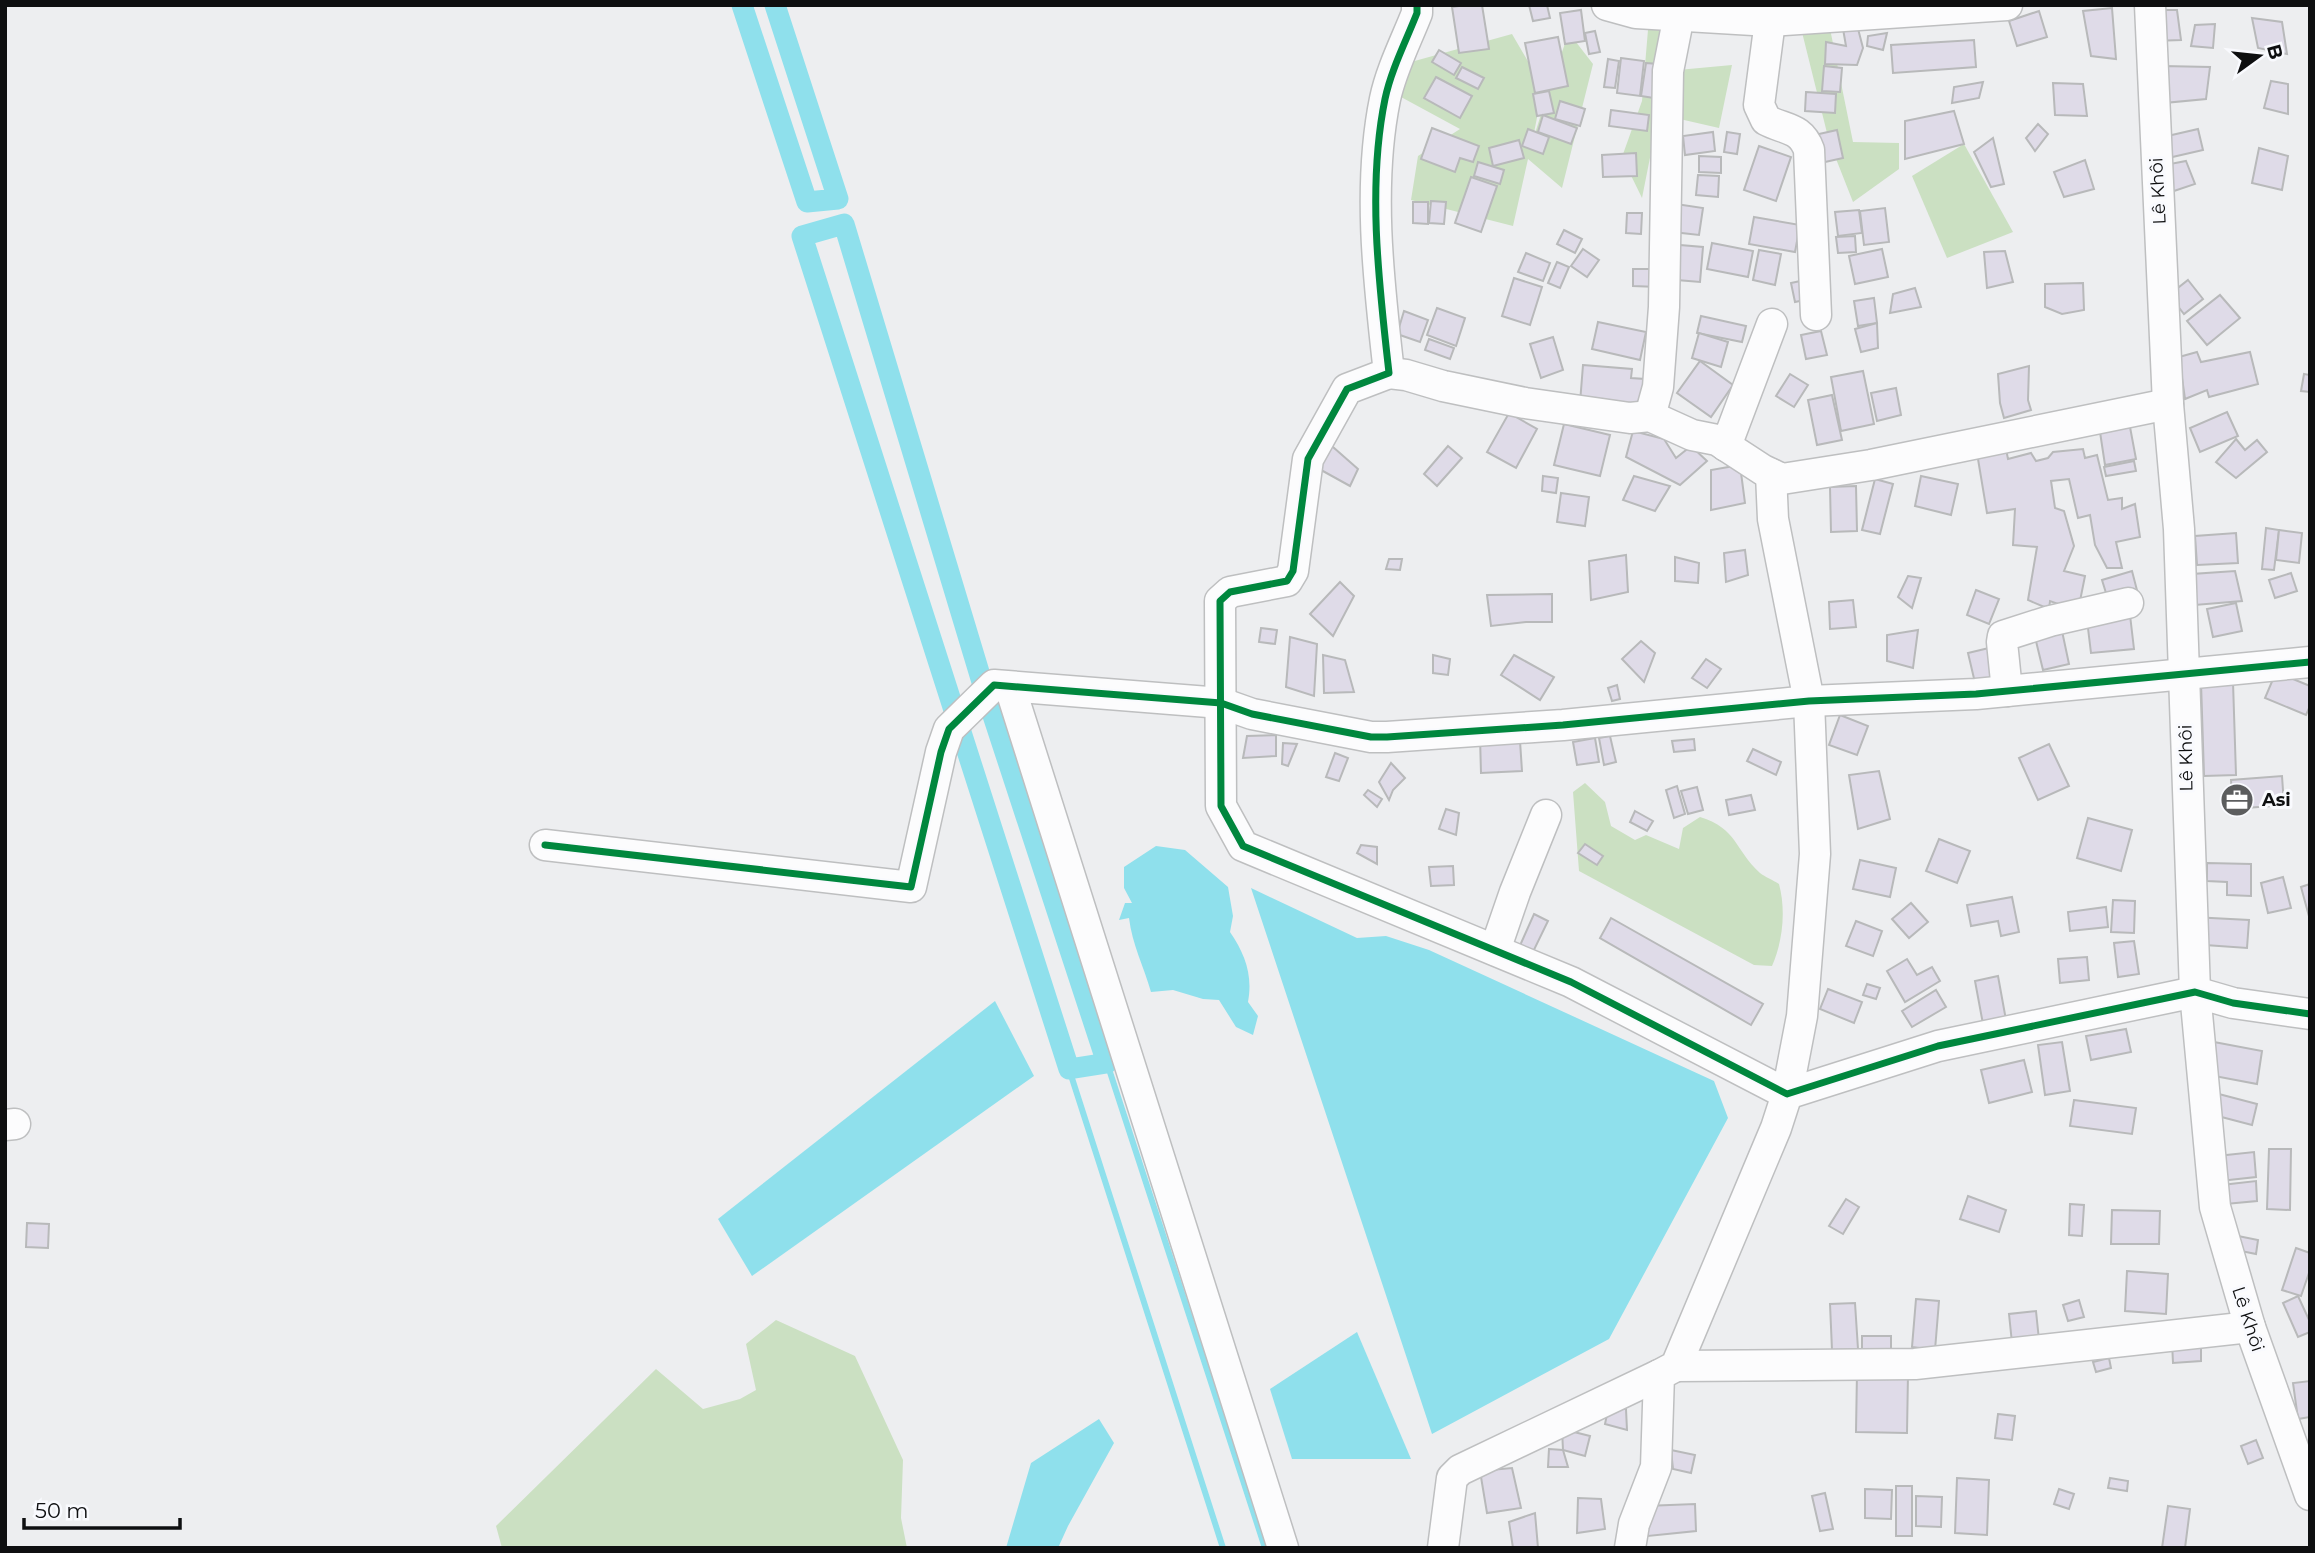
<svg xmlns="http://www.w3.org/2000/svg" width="2315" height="1553" font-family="Montserrat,sans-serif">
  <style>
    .green { fill: #cbe0c2 }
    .water { fill: #8fe0ec }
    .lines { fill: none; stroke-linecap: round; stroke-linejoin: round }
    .stream { stroke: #8fe0ec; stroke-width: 6 }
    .canal { stroke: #8fe0ec; stroke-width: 21 }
    .building { fill: #dfdbe8; stroke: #b8b9ba; stroke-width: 2 }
    .minor-casing { stroke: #bebfc0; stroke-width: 33 }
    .minor { stroke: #fcfcfd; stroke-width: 30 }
    .cycleway-casing { stroke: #f9fafe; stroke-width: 11 }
    .cycleway { stroke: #00873e; stroke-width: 7 }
    .labels { text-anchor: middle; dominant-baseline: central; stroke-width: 6; stroke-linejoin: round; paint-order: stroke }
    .street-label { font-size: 18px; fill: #0e0f10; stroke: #f9fafe }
    .poi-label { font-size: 18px; font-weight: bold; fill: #0e0f10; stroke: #f9fafe; text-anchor: start }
  </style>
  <rect width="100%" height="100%" fill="#edeef0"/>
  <g class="green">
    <path d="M1826,9L1853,142L1899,143V169L1853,202L1829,141L1798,16Z"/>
    <path d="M1649,18H1677L1667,71L1732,65L1719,128L1671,117L1667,72L1642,198L1622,157L1642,101Z"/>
    <path d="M1569,33L1593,64L1562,188L1528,159L1513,226L1411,200L1418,156L1460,129L1401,97L1411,62L1512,34L1543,87L1532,143L1553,76Z"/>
    <path d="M1964,144L2013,232L1947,258L1912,176Z"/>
    <path d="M1585,783L1605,802L1611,826L1635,840L1646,835L1679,849L1683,828L1700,817C1738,829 1734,849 1760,873C1765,877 1773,880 1779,884C1786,910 1783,941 1772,966L1754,965L1579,871L1573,792Z"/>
    <path d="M776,1320L855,1356L903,1460L901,1518L907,1548H502L496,1526L656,1369L703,1409L740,1399L756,1390L746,1344Z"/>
  </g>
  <g class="water">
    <path d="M1156,846L1185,850L1228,887L1233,916L1230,932C1245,954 1253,975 1248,1002L1258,1016L1253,1035L1236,1027L1219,1000L1203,999L1173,990L1151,992C1144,967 1132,944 1129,918L1119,920L1125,903H1132L1124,888V867Z"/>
    <path d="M1251,888L1357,938L1386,936L1429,950L1714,1081L1728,1118L1609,1339L1432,1434Z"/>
    <path d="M995,1001L1034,1076L752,1276L718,1219Z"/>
    <path d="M1357,1332L1411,1459H1292L1270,1389Z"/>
    <path d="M1099,1419L1114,1443L1068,1526L1058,1548H1006L1031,1463Z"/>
  </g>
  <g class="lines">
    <g class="stream">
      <path d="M1107,1063L1265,1548"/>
      <path d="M1069,1069L1223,1548"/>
    </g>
    <g class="canal">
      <path d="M742,5L807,202L838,199L775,5"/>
      <path d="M844,224L982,682L1107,1063L1069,1069L802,236Z"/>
    </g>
  </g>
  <g class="building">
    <path d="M1466,5H1482L1489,49L1459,53L1452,7Z"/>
    <path d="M1529,5H1547L1550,18L1533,21Z"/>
    <path d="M2112,8L2116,59L2091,56L2083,11Z"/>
    <path d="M1581,10L1585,41L1565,44L1560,13Z"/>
    <path d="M2149,10H2177L2181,40L2153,41Z"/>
    <path d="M2039,11L2047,37L2017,46L2009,21Z"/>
    <path d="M2252,18L2282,22L2287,54L2258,48Z"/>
    <path d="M1856,21L1863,48L1857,65L1825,64L1826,42L1846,46L1842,23Z"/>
    <path d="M2215,24L2213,48L2191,46L2195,25Z"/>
    <path d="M1595,31L1600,52L1589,54L1585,33Z"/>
    <path d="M1887,33L1883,50L1867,46L1868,36Z"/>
    <path d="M1558,37L1568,86L1535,93L1525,43Z"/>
    <path d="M1974,40L1976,67L1893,73L1891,45Z"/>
    <path d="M1439,50L1461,63L1454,75L1432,62Z"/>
    <path d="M1621,58L1644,61L1640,96L1617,93Z"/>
    <path d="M1608,59L1619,61L1615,88L1604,87Z"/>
    <path d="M1646,63L1658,64L1654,98L1641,96Z"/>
    <path d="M1824,66L1842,68L1840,92L1822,91Z"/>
    <path d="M2163,66L2210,67L2206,99L2153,104Z"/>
    <path d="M1462,67L1484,78L1478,89L1456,78Z"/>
    <path d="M1436,77L1472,96L1460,118L1424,98Z"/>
    <path d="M2271,81L2288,84V114L2264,108Z"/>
    <path d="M1983,82L1979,98L1952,103L1954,87Z"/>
    <path d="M2053,83L2083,84L2087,116L2055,115Z"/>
    <path d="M1549,91L1554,113L1537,116L1533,94Z"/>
    <path d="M1806,92L1836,94L1835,113L1805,111Z"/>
    <path d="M1560,101L1585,109L1580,126L1555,119Z"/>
    <path d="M1611,110L1649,115L1647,131L1609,126Z"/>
    <path d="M1954,111L1964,144L1905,159V121Z"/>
    <path d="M1543,115L1577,128L1571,144L1538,132Z"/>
    <path d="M2038,124L2048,134L2035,151L2026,138Z"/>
    <path d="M1432,128L1479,146L1473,162L1460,158L1455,172L1421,159Z"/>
    <path d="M1528,129L1549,137L1543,154L1522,146Z"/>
    <path d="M2198,129L2203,150L2155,161L2150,140Z"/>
    <path d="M1837,130L1843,158L1816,164L1810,136Z"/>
    <path d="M1713,132L1715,151L1685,155L1683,136Z"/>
    <path d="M1727,132L1740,134L1737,154L1724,152Z"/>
    <path d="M1993,138L2004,184L1991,187L1974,152Z"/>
    <path d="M1519,140L1524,158L1493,166L1489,148Z"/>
    <path d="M1759,146L1791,157L1776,201L1744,190Z"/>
    <path d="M2259,148L2288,156L2282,190L2252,183Z"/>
    <path d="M1636,153L1637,176L1603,177L1602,155Z"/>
    <path d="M1699,156L1721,157V173L1699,172Z"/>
    <path d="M2085,160L2094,189L2064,197L2054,172Z"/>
    <path d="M2186,161L2195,184L2168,193L2170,164Z"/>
    <path d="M1478,162L1504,170L1500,184L1474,176Z"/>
    <path d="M1698,175L1719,176L1718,197L1696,195Z"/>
    <path d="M1471,177L1497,186L1481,232L1455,223Z"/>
    <path d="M1431,201L1446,202L1444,224L1429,223Z"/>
    <path d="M1413,202H1428V224L1413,223Z"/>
    <path d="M1676,204L1703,208L1699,235L1673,232Z"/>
    <path d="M1885,208L1889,242L1864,245L1860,211Z"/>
    <path d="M1859,210L1862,233L1838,236L1835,212Z"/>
    <path d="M1627,213H1642L1641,234L1626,233Z"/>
    <path d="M1754,217L1800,225L1795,252L1749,244Z"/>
    <path d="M1564,230L1582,239L1575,253L1557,244Z"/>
    <path d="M1855,236L1856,252L1838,253L1836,237Z"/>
    <path d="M1712,243L1753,251L1748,277L1707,269Z"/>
    <path d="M1680,245L1703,247L1700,282L1677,280Z"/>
    <path d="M1583,249L1599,260L1587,277L1571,266Z"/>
    <path d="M1882,249L1888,277L1855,284L1849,256Z"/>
    <path d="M1759,250L1781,254L1775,285L1753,280Z"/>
    <path d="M2005,251L2013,282L1987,288L1984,252Z"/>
    <path d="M1526,253L1550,263L1543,281L1518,272Z"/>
    <path d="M1557,262L1569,267L1560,288L1548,283Z"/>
    <path d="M1633,269H1658V287L1633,286Z"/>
    <path d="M1514,278L1542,287L1530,325L1502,316Z"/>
    <path d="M1805,280L1809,299L1795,302L1791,283Z"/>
    <path d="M2188,280L2203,299L2184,314L2169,295Z"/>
    <path d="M2083,283L2084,310L2062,314L2045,307V284Z"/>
    <path d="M1915,288L1921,307L1890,313L1893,294Z"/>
    <path d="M2220,295L2240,318L2207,345L2187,321Z"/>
    <path d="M1874,298L1877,323L1858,326L1854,301Z"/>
    <path d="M1437,308L1465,318L1456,346L1427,335Z"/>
    <path d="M1404,311L1428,320L1420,342L1397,334Z"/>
    <path d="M1701,316L1746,326L1742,342L1697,333Z"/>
    <path d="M1598,322L1646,332L1640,360L1592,349Z"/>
    <path d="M1877,323L1878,348L1861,352L1855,329Z"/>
    <path d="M1821,331L1827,355L1806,359L1801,335Z"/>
    <path d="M1699,333L1728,342L1721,367L1692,358Z"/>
    <path d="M1553,337L1563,370L1541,378L1530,344Z"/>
    <path d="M1429,339L1454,348L1450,359L1425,350Z"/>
    <path d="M2197,352L2201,362L2250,352L2258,384L2209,397L2207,390L2185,399L2179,357Z"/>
    <path d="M1700,361L1733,385L1711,417L1677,393Z"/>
    <path d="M1583,365L1632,369L1631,378L1645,379L1642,408L1580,403Z"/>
    <path d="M2029,366L2028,400L2031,410L2004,418L2000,403L1998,374Z"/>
    <path d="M1863,371L1874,424L1841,431L1831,377Z"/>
    <path d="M1790,374L1808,385L1794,407L1776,396Z"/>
    <path d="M2304,374L2310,375V392L2301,391Z"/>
    <path d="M1896,388L1901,415L1877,421L1871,393Z"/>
    <path d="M1832,395L1842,440L1817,445L1808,400Z"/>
    <path d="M2227,412L2238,436L2200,452L2190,428Z"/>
    <path d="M1509,413L1537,429L1516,468L1487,452Z"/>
    <path d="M1564,424L1610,435L1600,476L1554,465Z"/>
    <path d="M2130,427L2136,459L2105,465L2100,432Z"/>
    <path d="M1633,431L1664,439L1676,458L1691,446L1707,461L1680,485L1626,457Z"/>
    <path d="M2236,439L2245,450L2257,440L2267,452L2236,478L2216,462Z"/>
    <path d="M1325,440L1358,469L1350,486L1312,465Z"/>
    <path d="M1448,446L1462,458L1437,486L1424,474Z"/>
    <path d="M2006,449L2008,459L2031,453L2036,461L2048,458L2053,452L2083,449L2085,458L2097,455L2108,500L2122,498V509L2135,504L2140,537L2116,542L2122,568H2107L2095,545L2090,515L2078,518L2069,479L2051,481L2055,508L2064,511L2074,546L2064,571L2085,576L2078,611L2050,601L2049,609L2028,600L2037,547L2013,545L2015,509L1987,513L1977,453Z"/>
    <path d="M2134,461L2136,471L2106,476L2104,467Z"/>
    <path d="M1740,465L1745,503L1711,510V470Z"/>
    <path d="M1543,476L1558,478L1556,493L1542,491Z"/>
    <path d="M1634,476L1670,486L1655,511L1623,500Z"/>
    <path d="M1921,476L1958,484L1951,515L1915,506Z"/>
    <path d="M1875,479L1893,484L1880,534L1862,530Z"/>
    <path d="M1856,486L1857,531L1831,532L1830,487Z"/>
    <path d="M1561,493L1589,497L1585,526L1557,522Z"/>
    <path d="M2266,528L2279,530L2274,570L2262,569Z"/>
    <path d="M2279,530L2302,533L2299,563L2276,560Z"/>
    <path d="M2236,533L2238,563L2197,565L2195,536Z"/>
    <path d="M1745,550L1748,575L1726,582L1724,553Z"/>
    <path d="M1626,555L1628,592L1591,600L1589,561Z"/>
    <path d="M1675,557L1699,563L1698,583L1675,581Z"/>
    <path d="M1389,559H1402L1400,570L1386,569Z"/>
    <path d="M2132,571L2139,598L2110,606L2102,580Z"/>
    <path d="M2235,571L2242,601L2195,605L2192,574Z"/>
    <path d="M2291,573L2297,591L2275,598L2269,580Z"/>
    <path d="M1908,576L1921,578L1912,608L1898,597Z"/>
    <path d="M1340,582L1354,596L1333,636L1310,614Z"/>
    <path d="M1976,590L1999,599L1989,624L1967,615Z"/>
    <path d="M1552,594V622H1526L1491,626L1487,595Z"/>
    <path d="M1853,600L1856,627L1830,629L1829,602Z"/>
    <path d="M2236,603L2242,631L2213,637L2207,609Z"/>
    <path d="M2130,615L2134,649L2091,653L2087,620Z"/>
    <path d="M1261,628L1277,630L1275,644L1259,642Z"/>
    <path d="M1918,630L1913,668L1887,661V635Z"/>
    <path d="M2062,631L2069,664L2043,670L2035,637Z"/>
    <path d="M1290,637L1317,644L1314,696L1286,687Z"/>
    <path d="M1641,641L1655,653L1644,682L1622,659Z"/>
    <path d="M1993,647L2001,681L1976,687L1968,653Z"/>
    <path d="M1323,655L1345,660L1354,692L1324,693Z"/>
    <path d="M1433,655L1450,659L1448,675L1433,673Z"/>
    <path d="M1514,655L1554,677L1540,700L1501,675Z"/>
    <path d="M1706,659L1721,669L1707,688L1692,678Z"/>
    <path d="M2276,672L2310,686V706L2306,715L2265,698Z"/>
    <path d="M2233,682L2236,775L2204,776L2201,683Z"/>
    <path d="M1617,685L1620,699L1612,701L1608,688Z"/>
    <path d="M1840,715L1868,726L1857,755L1829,745Z"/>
    <path d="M1276,735V756L1243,758L1247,736Z"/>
    <path d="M1610,736L1616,762L1604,765L1599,738Z"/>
    <path d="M1480,737L1520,741L1522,771L1481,773Z"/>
    <path d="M1595,738L1599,762L1577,765L1573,742Z"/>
    <path d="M1694,739L1695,750L1674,752L1672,741Z"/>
    <path d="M1283,743L1297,744L1288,766L1282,764Z"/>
    <path d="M2049,744L2069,786L2038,800L2019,758Z"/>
    <path d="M1753,749L1781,762L1776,775L1747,761Z"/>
    <path d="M1335,753L1348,758L1339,781L1326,777Z"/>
    <path d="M1391,763L1405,778L1393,790L1389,800L1379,782Z"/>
    <path d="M1879,771L1890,819L1858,829L1849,775Z"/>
    <path d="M2282,776L2284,805L2233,809L2231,780Z"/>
    <path d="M1677,786L1685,814L1674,818L1666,790Z"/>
    <path d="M1697,787L1703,810L1688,814L1681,791Z"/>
    <path d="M1368,790L1382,799L1377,807L1364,795Z"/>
    <path d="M1751,795L1755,810L1729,815L1726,800Z"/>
    <path d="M1446,809L1459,813L1456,835L1439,829Z"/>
    <path d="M1635,811L1653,821L1647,831L1630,822Z"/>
    <path d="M2088,818L2132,830L2121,871L2077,858Z"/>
    <path d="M1939,839L1970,851L1957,883L1926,871Z"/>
    <path d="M1585,844L1603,856L1597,865L1578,853Z"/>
    <path d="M1361,845L1377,847V864L1357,853Z"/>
    <path d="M1860,860L1896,868L1890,897L1853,889Z"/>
    <path d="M2207,863L2251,864V896L2227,895V882L2207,881Z"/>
    <path d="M1453,866L1454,885L1431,886L1429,867Z"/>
    <path d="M2283,877L2291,908L2268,913L2261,883Z"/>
    <path d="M2310,884V920L2301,887Z"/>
    <path d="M2012,897L2019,932L2001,936L1998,921L1971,926L1967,905Z"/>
    <path d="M2113,900L2135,901L2134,933L2111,932Z"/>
    <path d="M1911,903L1928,922L1909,938L1892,919Z"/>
    <path d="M2106,907L2108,927L2070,931L2068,912Z"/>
    <path d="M1534,914L1548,921L1531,956L1518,950Z"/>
    <path d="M2192,917L2249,920L2247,948L2191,944Z"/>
    <path d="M1611,918L1763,1004L1751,1025L1600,938Z"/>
    <path d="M1856,921L1882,931L1873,956L1846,946Z"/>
    <path d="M2134,941L2139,974L2118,977L2114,943Z"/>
    <path d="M2087,957L2089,980L2060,983L2058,959Z"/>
    <path d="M1907,959L1917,975L1932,967L1940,981L1905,1002L1887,971Z"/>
    <path d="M1998,976L2006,1020L1983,1024L1975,981Z"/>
    <path d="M1867,984L1880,988L1876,999L1863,995Z"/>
    <path d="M1828,989L1862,1002L1854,1023L1820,1009Z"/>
    <path d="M1936,990L1946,1007L1912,1027L1902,1011Z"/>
    <path d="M2126,1029L2131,1052L2091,1060L2086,1036Z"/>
    <path d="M2062,1042L2070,1091L2045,1095L2038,1045Z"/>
    <path d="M2214,1042L2262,1051L2257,1084L2209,1075Z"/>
    <path d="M2024,1060L2032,1092L1989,1103L1981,1070Z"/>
    <path d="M2215,1093L2257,1104L2252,1125L2210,1114Z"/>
    <path d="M2074,1100L2136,1108L2132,1134L2070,1126Z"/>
    <path d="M2269,1149H2291L2290,1210L2267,1209Z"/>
    <path d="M2254,1152L2256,1177L2211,1182L2208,1157Z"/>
    <path d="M2256,1181L2257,1201L2215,1205L2213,1186Z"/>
    <path d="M1968,1196L2006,1210L1999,1232L1960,1219Z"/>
    <path d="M1846,1199L1859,1207L1843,1234L1829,1226Z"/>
    <path d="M2070,1204L2084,1205L2082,1236L2069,1235Z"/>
    <path d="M2112,1210L2160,1211L2159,1244H2111Z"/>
    <path d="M27,1223L49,1224L48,1248L26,1247Z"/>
    <path d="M2238,1236L2258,1240L2256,1254L2236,1250Z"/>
    <path d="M2296,1248L2310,1253V1270L2301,1296L2282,1290Z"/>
    <path d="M2127,1271L2168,1274L2166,1314L2125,1311Z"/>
    <path d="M2298,1296L2310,1322V1332L2298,1337L2283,1303Z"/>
    <path d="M1916,1299L1939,1301L1935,1350L1912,1347Z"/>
    <path d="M2079,1300L2084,1317L2068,1321L2063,1305Z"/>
    <path d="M1855,1303L1858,1349L1832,1350L1830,1304Z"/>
    <path d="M2036,1311L2039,1340L2012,1343L2009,1314Z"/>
    <path d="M1862,1336H1891V1352L1862,1353Z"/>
    <path d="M2201,1340V1361L2173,1363L2172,1342Z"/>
    <path d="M2109,1358L2111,1368L2096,1372L2093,1362Z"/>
    <path d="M1857,1372L1908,1374L1907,1433L1856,1432Z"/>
    <path d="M2310,1381V1417L2298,1419L2293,1383Z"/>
    <path d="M1609,1405L1626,1409L1627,1430L1605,1424Z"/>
    <path d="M1998,1414L2015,1416L2012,1440L1995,1438Z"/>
    <path d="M1562,1429L1590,1436L1585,1456L1563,1450Z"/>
    <path d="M2256,1440L2263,1458L2248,1464L2241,1446Z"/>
    <path d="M1549,1449L1563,1450L1568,1467H1548Z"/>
    <path d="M1671,1450L1695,1455L1691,1473L1673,1469Z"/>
    <path d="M1512,1468L1521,1508L1487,1513L1480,1471Z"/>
    <path d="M1957,1478L1989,1480L1987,1535L1955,1533Z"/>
    <path d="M2110,1478L2128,1481L2127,1491L2108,1488Z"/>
    <rect x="1896" y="1486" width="16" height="50"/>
    <path d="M1865,1489L1892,1490L1891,1519L1865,1518Z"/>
    <path d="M2059,1489L2074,1494L2069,1509L2054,1504Z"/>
    <path d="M1825,1493L1833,1529L1820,1531L1812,1496Z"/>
    <path d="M1916,1496L1942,1497L1941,1527L1916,1526Z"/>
    <path d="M1578,1498L1601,1499L1605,1529L1577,1533Z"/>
    <path d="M1695,1504L1696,1531L1648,1536L1645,1506Z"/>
    <path d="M2168,1506L2190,1509L2185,1548H2162Z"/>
    <path d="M1535,1513L1538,1548H1513L1509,1522Z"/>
  </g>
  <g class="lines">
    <defs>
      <g id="minor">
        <path d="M1417,5V13C1406,41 1391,70 1385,99C1367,187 1379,284 1389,373L1347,389L1308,459L1293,571L1287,581L1230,592L1220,601L1221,806L1243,846L1571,982L1787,1094L1938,1046L2195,992L2233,1003L2310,1014"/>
        <path d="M1607,5L1636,13L1770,21L2007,5"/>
        <path d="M1775,5L1770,21L1759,105L1766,120C1785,130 1801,127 1809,150L1816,315"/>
        <path d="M2150,5L2168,404L2179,529L2195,992L2215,1207L2250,1327L2310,1495"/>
        <path d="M1389,373L1406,375L1443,386L1525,403L1630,418L1650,416L1692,435L1717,440L1763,470L1782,479L1871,465L2168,404"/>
        <path d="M1650,416L1658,387L1664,307L1668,71L1681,5"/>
        <path d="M1726,446L1772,324"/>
        <path d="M1010,687L1283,1548"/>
        <path d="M2007,691L2002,642L2003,636L2050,621L2128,603"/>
        <path d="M545,845L911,887L941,752L949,729L994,685L1221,703L1252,714L1371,737H1387L1563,725L1809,701L1976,694L2310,662"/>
        <path d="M1495,950L1515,892L1546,815"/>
        <path d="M5,1125L15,1124"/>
        <path d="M1676,1366L1915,1364L2250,1327"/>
        <path d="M1443,1548L1452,1478L1460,1470L1659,1375"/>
        <path d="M1630,1548L1634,1524L1656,1467L1659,1375L1676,1366L1776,1128L1787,1094L1802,1016L1815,854L1809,701L1773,519L1771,474"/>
      </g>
    </defs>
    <use href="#minor" class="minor-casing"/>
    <use href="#minor" class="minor"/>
    <defs>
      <g id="cycleway">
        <path d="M1417,5V13C1406,41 1391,70 1385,99C1367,187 1379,284 1389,373L1347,389L1308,459L1293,571L1287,581L1230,592L1220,601L1221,806L1243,846L1571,982L1787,1094L1938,1046L2195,992L2233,1003L2310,1014"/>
        <path d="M545,845L911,887L941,752L949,729L994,685L1221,703L1252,714L1371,737H1387L1563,725L1809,701L1976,694L2310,662"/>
      </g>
    </defs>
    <use href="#cycleway" class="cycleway-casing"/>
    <use href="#cycleway" class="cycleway"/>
  </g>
  <defs>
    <symbol id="office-disc" viewBox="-11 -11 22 22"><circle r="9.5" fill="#5c5d5e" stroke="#f9fafe"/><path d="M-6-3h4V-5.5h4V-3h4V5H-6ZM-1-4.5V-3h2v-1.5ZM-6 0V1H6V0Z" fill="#fff"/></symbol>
  </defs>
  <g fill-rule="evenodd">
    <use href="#office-disc" x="2218" y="781" width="38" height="38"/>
  </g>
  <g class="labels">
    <g class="street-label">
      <text transform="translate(2158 191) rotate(-93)">Lê Khôi</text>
      <text transform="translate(2186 758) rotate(-91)">Lê Khôi</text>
      <text transform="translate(2248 1319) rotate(72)">Lê Khôi</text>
    </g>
    <g class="poi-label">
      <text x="2262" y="800">Asi</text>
    </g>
  </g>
  <rect width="2315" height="1553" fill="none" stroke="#0e0f10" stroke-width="14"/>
  <g transform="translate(2259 56) rotate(75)" stroke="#f9fafe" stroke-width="5" paint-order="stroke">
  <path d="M0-5L12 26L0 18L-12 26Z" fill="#0e0f10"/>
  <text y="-10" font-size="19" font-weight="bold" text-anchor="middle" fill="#0e0f10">B</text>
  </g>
  <path d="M24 1518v10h156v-10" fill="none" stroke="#0e0f10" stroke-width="3.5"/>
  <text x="35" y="1518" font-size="21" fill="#0e0f10" stroke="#f9fafe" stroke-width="5" paint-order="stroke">50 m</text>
</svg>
